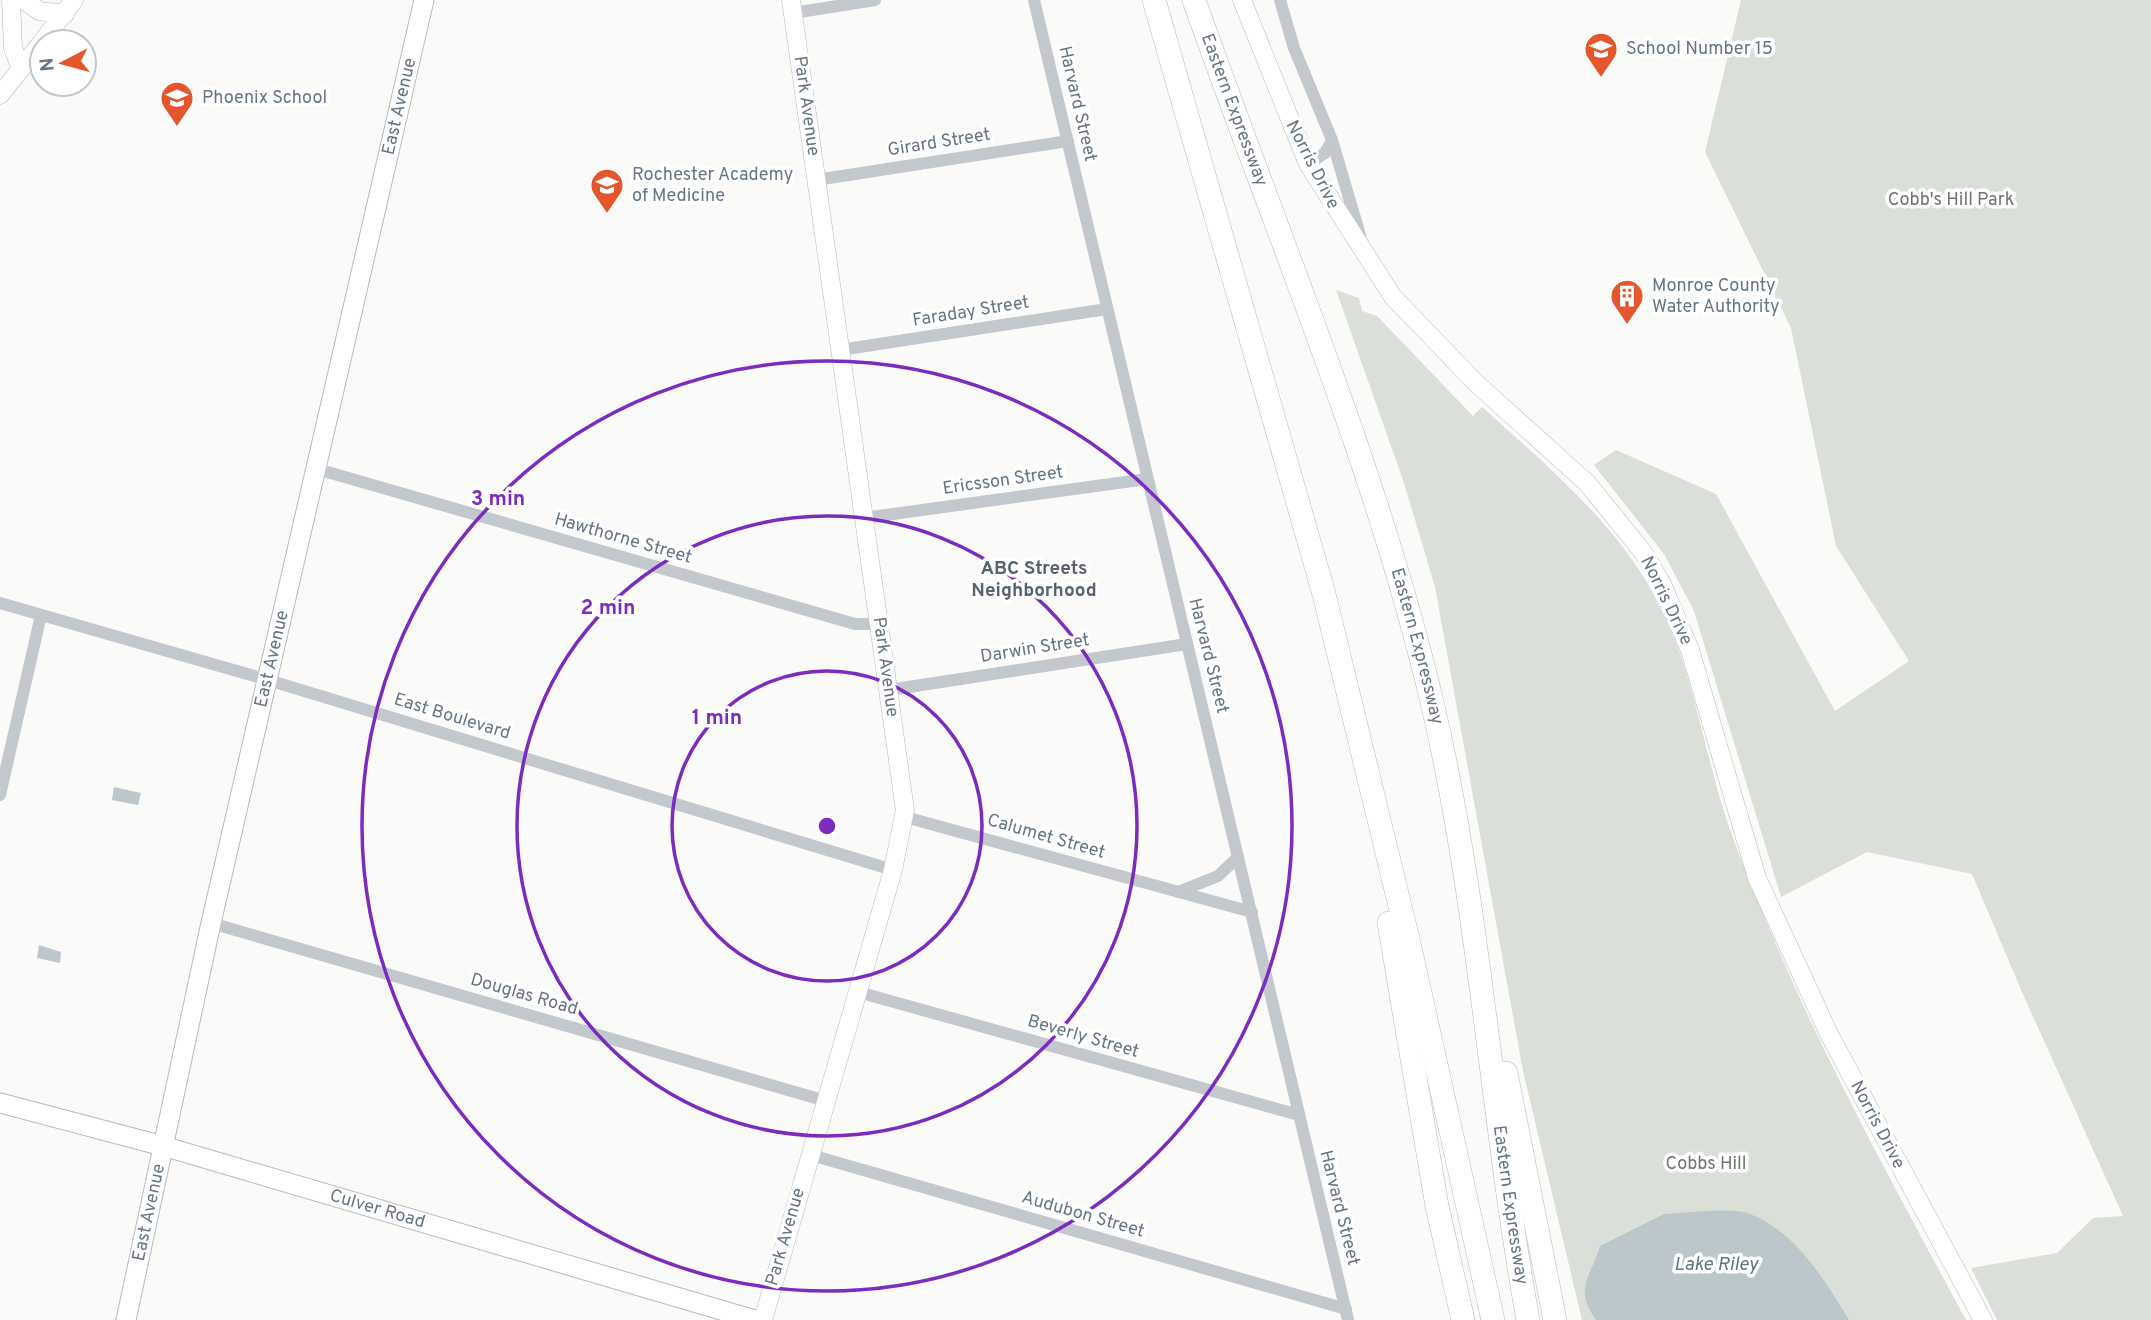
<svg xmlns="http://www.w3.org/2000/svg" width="2151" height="1320" font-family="Overpass,sans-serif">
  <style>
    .green { fill: #dadfd7 }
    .water { fill: #bbc7cb }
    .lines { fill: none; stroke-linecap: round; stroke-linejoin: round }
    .secondary-casing { stroke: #b3babf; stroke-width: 19 }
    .primary-casing { stroke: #b5babe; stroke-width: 21 }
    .highway-casing { stroke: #b4b9bd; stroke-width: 24 }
    .street { stroke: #c3c8cc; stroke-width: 12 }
    .secondary { stroke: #fff; stroke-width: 18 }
    .primary { stroke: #fff; stroke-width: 19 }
    .highway { stroke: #fff; stroke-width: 23 }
    .ring { fill: none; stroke: #7b2cbf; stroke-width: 3.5 }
    .labels { text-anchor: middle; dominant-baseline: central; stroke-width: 7; stroke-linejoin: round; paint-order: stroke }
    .poi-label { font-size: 18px; fill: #657683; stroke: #fff; text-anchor: start }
    .street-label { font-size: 18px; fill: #657683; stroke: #fff }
    .park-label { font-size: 18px; fill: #687a64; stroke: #fff }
    .neighbourhood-label { font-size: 19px; font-weight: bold; fill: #57646e; stroke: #fff }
    .water-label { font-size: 19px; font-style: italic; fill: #60757c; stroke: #fff }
    .centre { fill: #7b2cbf; stroke: #fff; stroke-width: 3.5 }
    .ring-label { font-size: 21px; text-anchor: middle; font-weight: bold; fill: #7b2cbf; stroke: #fff; stroke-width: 7; stroke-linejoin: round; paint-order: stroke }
  </style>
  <rect width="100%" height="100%" fill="#fafaf8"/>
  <g class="green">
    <path d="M1741,0H2151V1320H1997L1971,1268L2057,1253L2093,1218L2123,1216L2022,992L1972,874L1867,852L1781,897L1694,611L1664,554L1594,465L1616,450L1716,494L1835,711L1909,661L1836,546L1791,328L1705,152Z"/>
    <path d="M1336,290L1359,298L1362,311L1377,316L1473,416L1482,407C1554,472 1631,535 1670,627C1691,677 1701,731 1716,784C1725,819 1739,855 1753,889C1812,1038 1890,1179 1966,1320H1582L1523,1071L1435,587L1404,483Z"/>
  </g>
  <g class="water">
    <path d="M114,787L141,793L138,805L112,800Z"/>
    <path d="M39,945L61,952L60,963L37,958Z"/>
    <path d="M1706,1211C1719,1211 1737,1209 1750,1214C1796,1232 1824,1279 1849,1320H1596C1573,1288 1591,1277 1600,1246L1664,1214Z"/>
  </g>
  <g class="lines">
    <defs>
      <g id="secondary">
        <path d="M11,0L13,48L21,69"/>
        <path d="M24,0L39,11L65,14"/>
        <path d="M1242,0L1308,164L1393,297L1476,383L1587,483L1643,552L1662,584L1690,650L1757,878L1829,1034L1983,1320"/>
        <path d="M42,42L74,0"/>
        <path d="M0,95L42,42"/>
        <path d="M763,1320L893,870L905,810L791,0"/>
      </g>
      <g id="primary">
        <path id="s1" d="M0,1103L163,1146L755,1320"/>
        <path id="s2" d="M126,1320L211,923L424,0"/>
      </g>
      <g id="highway">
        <path d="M1154,0L1324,594L1408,939L1493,1320"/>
        <path id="s3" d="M1194,0C1276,233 1375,462 1432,702C1480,905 1491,1115 1528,1320"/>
        <path d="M1389,923L1437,1206L1463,1320"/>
        <path d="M1506,1073L1555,1320"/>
      </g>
    </defs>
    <use href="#secondary" class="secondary-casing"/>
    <use href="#primary" class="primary-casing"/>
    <use href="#highway" class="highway-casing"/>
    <g class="street">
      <path d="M1034,0L1348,1320"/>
      <path d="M1280,0L1294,48L1332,140L1325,153L1308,164"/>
      <path d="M793,13L875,0"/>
      <path d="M1332,140L1360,235"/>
      <path d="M816,180L1068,141"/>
      <path d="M840,350L1107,309"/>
      <path d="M317,469L855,624H879"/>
      <path d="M864,518L1147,479"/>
      <path d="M0,603L268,680L893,870"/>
      <path d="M889,690L1187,644"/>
      <path d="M0,795L41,615"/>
      <path d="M905,817L1252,912"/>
      <path d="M1178,892L1218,876L1238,857"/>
      <path d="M211,923L826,1101"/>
      <path d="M858,992L1299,1115"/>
      <path d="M811,1155L1346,1309"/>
    </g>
    <use href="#secondary" class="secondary"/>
    <use href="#primary" class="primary"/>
    <use href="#highway" class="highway"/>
  </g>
  <g class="ring">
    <circle cx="827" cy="826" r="155"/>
    <circle cx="827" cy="826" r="310"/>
    <circle cx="827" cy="826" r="465"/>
  </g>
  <defs>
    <symbol id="school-pin" viewBox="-11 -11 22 30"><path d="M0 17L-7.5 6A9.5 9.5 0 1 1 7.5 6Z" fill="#e4572e" stroke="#fff"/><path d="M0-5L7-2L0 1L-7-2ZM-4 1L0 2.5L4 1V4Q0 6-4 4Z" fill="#fff"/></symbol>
    <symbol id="building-pin" viewBox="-11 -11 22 30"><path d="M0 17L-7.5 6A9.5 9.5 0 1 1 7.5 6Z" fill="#e4572e" stroke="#fff"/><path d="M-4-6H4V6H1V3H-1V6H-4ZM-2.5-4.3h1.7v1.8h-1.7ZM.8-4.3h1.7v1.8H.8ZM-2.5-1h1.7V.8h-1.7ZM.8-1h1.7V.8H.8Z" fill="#fff"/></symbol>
  </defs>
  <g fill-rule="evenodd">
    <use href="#school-pin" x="1582" y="30" width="38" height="52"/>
    <use href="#school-pin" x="158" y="79" width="38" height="52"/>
    <use href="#school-pin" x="588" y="166" width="38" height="52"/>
    <use href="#building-pin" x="1608" y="277" width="38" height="52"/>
  </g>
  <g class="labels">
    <g class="poi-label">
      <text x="1626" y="49">School Number 15</text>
      <text x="202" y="98">Phoenix School</text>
      <text x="632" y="175">Rochester Academy<tspan x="632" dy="21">of Medicine</tspan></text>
      <text x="1652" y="286">Monroe County<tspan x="1652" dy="21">Water Authority</tspan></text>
    </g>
    <g class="street-label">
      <text transform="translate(1077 104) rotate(77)">Harvard Street</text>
      <text transform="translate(806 106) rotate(82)">Park Avenue</text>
      <text stroke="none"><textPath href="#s2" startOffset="1244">East Avenue</textPath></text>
      <text stroke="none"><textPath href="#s3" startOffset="117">Eastern Expressway</textPath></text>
      <text transform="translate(939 143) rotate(-9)">Girard Street</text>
      <text transform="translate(1312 165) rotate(63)">Norris Drive</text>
      <text transform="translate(971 312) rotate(-9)">Faraday Street</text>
      <text transform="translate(1003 481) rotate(-8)">Ericsson Street</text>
      <text transform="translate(623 539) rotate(16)">Hawthorne Street</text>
      <text transform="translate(1666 601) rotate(64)">Norris Drive</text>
      <text stroke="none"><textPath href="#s3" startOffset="684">Eastern Expressway</textPath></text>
      <text transform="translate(1035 649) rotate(-9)">Darwin Street</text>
      <text transform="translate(1208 656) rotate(76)">Harvard Street</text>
      <text stroke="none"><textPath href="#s2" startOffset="677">East Avenue</textPath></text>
      <text transform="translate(885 667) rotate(82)">Park Avenue</text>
      <text transform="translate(452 717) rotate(17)">East Boulevard</text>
      <text transform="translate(1046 837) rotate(16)">Calumet Street</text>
      <text transform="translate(524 995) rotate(16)">Douglas Road</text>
      <text transform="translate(1083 1037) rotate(16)">Beverly Street</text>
      <text transform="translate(1877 1125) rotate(62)">Norris Drive</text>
      <text stroke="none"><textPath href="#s3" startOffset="1251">Eastern Expressway</textPath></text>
      <text transform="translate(1339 1208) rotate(76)">Harvard Street</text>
      <text stroke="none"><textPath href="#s1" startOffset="392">Culver Road</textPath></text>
      <text stroke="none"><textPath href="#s2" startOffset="110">East Avenue</textPath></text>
      <text transform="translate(1083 1215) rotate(16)">Audubon Street</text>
      <text transform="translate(786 1237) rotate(-74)">Park Avenue</text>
    </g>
    <g class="park-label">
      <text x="1951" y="200">Cobb's Hill Park</text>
      <text x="1706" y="1164">Cobbs Hill</text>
    </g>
    <g class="neighbourhood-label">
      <text x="1034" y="569">ABC Streets<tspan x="1034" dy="22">Neighborhood</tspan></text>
    </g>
    <g class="water-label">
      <text x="1716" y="1265">Lake Riley</text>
    </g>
  </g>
  <circle cx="827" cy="826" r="10" class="centre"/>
  <g class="ring-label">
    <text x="498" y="505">3 min</text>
    <text x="608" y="614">2 min</text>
    <text x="717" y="724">1 min</text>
  </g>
  <g transform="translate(63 63) rotate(264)"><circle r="33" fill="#ffffff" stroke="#c1c8cd" stroke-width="2"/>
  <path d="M0-5L12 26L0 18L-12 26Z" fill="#e4572e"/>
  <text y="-10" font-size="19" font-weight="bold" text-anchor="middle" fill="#657683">N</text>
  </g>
</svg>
